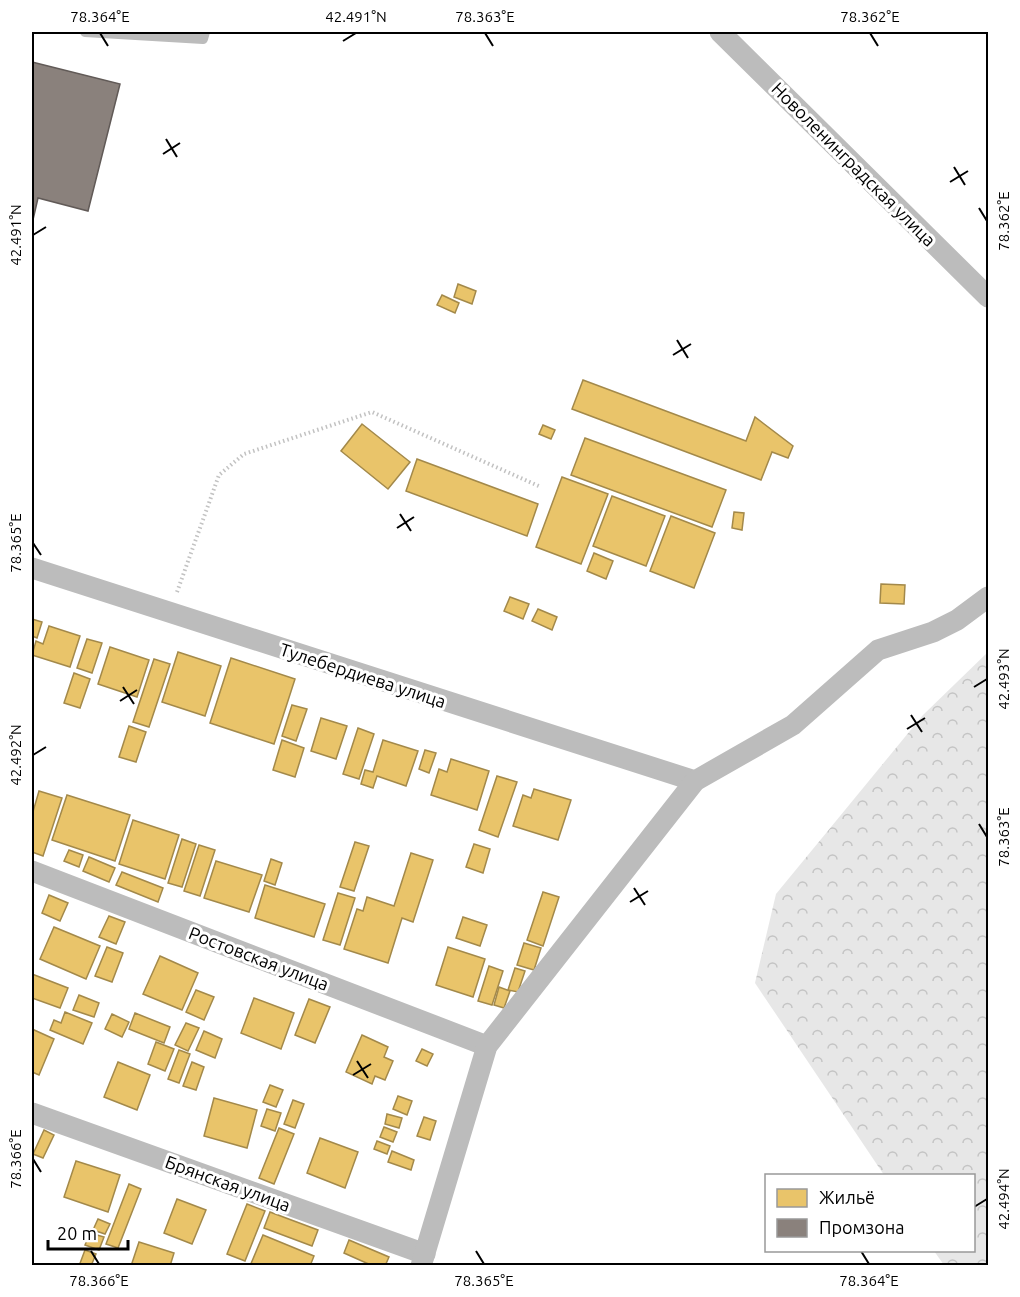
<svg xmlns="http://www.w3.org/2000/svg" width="1020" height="1297" font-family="Ubuntu,sans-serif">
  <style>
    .forest { fill: url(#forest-crowns) }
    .homes { fill: #e9c46a; stroke: #a3894a; stroke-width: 1.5 }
    .industry { fill: #8a817c; stroke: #615a57; stroke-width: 1.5 }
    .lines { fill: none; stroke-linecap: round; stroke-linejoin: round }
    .path { stroke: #c2c2c2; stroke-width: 4; stroke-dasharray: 1.5 3; stroke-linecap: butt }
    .service { stroke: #bcbcbc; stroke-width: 10 }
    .minor { stroke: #bcbcbc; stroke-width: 21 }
    .ticks { fill: none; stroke: #000; stroke-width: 2 }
    .labels { text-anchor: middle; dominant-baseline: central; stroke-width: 6; stroke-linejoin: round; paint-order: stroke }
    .street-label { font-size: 18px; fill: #000; stroke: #fff }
    .neatline { fill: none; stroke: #000; stroke-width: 2 }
    .ticks-label { font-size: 15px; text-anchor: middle; fill: #000 }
  </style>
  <defs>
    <pattern id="forest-crowns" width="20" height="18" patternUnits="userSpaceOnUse" patternTransform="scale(1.5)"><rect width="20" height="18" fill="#e7e7e7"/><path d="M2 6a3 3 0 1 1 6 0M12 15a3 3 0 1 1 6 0" fill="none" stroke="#c4c4c4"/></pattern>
  </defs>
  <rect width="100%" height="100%" fill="#fff"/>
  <path class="forest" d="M988,652V1265H944L934,1251L974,1250V1176L884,1175L755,983L776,894L923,715Z"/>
  <g class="homes">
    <path d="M458,284L476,291L472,304L454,297Z"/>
    <path d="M442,295L459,303L455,313L437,305Z"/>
    <path d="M583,380L746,441L755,417L793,446L788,458L772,452L761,480L572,409Z"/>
    <path d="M362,424L410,462L388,489L341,451Z"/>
    <path d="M543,425L555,430L551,439L539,434Z"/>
    <path d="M585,438L726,490L712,527L571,475Z"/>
    <path d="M417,459L538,504L527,536L406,491Z"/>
    <path d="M562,477L608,494L581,564L536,547Z"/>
    <path d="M612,496L665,516L646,566L593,546Z"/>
    <path d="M734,512L744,513L742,530L732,528Z"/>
    <path d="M671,516L715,533L694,588L650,571Z"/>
    <path d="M594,553L613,561L606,579L587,571Z"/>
    <path d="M881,584L905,585L904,604L880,603Z"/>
    <path d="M510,597L529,604L523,619L504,611Z"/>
    <path d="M538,609L557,617L552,630L532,621Z"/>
    <path d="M32,619L42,622L37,638L32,636Z"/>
    <path d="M49,626L80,636L70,667L32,655L36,641L43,644Z"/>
    <path d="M87,639L102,643L92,673L77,668Z"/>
    <path d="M110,647L149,660L137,697L98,684Z"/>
    <path d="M178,652L221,666L205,716L162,702Z"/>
    <path d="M231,658L295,679L274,744L210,723Z"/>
    <path d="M154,659L170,664L149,727L133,722Z"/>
    <path d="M74,673L90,679L80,708L64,703Z"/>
    <path d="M292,705L307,709L296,741L282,736Z"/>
    <path d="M321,718L347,726L336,759L311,751Z"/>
    <path d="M129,726L146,732L136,762L119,757Z"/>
    <path d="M358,728L374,734L359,779L343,774Z"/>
    <path d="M282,740L304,748L295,777L273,770Z"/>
    <path d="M383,740L418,751L406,786L377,776L373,788L361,784L365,770L373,772Z"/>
    <path d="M425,750L436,753L429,773L419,769Z"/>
    <path d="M451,759L489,771L477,810L431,795L439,769L447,772Z"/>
    <path d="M497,776L517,782L498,837L479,830Z"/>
    <path d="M534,789L571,800L558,840L513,826L523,795L531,798Z"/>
    <path d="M39,791L62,798L43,856L32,852V815Z"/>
    <path d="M67,795L130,815L115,861L52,840Z"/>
    <path d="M133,820L179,835L165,879L119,864Z"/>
    <path d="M182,839L196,844L182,887L168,883Z"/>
    <path d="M355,842L369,846L354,891L340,887Z"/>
    <path d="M474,844L490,849L483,873L466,867Z"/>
    <path d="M199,845L215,850L200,896L184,891Z"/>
    <path d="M69,850L83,855L79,867L64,861Z"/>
    <path d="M411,853L433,860L413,922L402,918L388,963L344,949L357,909L363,911L367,897L394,906Z"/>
    <path d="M89,857L115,868L109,882L83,871Z"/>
    <path d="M271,859L282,863L275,885L264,881Z"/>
    <path d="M216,861L262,875L249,912L204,898Z"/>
    <path d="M122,872L163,888L158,902L116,885Z"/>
    <path d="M265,885L325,904L314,937L255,918Z"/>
    <path d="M543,892L559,897L543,946L527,940Z"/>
    <path d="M338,893L355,898L340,945L323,940Z"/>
    <path d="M49,895L68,903L60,921L42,913Z"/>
    <path d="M109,916L125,922L116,944L99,937Z"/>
    <path d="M463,917L487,925L480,946L456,938Z"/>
    <path d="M54,927L100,946L86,979L40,959Z"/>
    <path d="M524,943L541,948L534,970L517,965Z"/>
    <path d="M107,947L123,953L112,982L95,976Z"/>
    <path d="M448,947L485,959L473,997L436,985Z"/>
    <path d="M160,956L198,973L182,1010L143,994Z"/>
    <path d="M489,966L503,971L492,1005L478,1001Z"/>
    <path d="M515,968L525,971L518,992L508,990Z"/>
    <path d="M32,974L68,988L60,1008L32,998Z"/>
    <path d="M499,987L510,991L504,1008L494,1005Z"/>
    <path d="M196,990L214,997L204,1020L186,1012Z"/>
    <path d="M79,995L99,1003L94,1017L73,1010Z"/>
    <path d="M254,998L294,1013L281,1049L241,1033Z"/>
    <path d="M309,999L330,1007L315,1043L295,1035Z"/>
    <path d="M65,1012L92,1023L83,1044L50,1030L54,1020L61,1023Z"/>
    <path d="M135,1013L170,1027L164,1043L129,1029Z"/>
    <path d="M112,1014L129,1022L122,1037L105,1029Z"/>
    <path d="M186,1023L199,1028L188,1051L175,1045Z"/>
    <path d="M32,1029L54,1039L39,1075L32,1072Z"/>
    <path d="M204,1031L222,1039L215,1058L196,1050Z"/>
    <path d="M362,1035L388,1047L384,1057L393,1061L385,1080L375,1076L372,1084L346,1072Z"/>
    <path d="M156,1042L174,1049L165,1071L148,1064Z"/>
    <path d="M422,1049L433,1054L427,1066L416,1061Z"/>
    <path d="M179,1050L190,1054L179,1083L168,1079Z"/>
    <path d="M118,1062L150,1075L137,1110L104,1097Z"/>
    <path d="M192,1062L204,1067L196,1090L183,1086Z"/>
    <path d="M270,1085L283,1090L276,1107L263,1102Z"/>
    <path d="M398,1096L412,1101L407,1115L393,1109Z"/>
    <path d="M214,1098L257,1110L247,1148L204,1136Z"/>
    <path d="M293,1100L304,1104L295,1128L284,1124Z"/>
    <path d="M267,1109L281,1113L275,1131L261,1126Z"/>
    <path d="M387,1114L402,1118L399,1128L385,1124Z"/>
    <path d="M424,1117L436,1121L430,1140L417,1136Z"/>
    <path d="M384,1127L397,1132L393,1142L380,1137Z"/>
    <path d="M279,1128L294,1134L274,1184L259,1178Z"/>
    <path d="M44,1130L54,1135L43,1158L33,1154Z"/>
    <path d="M320,1138L358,1152L345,1188L307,1173Z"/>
    <path d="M377,1141L390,1146L387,1154L374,1149Z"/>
    <path d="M392,1151L414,1160L411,1170L388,1162Z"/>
    <path d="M76,1161L120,1175L108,1212L64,1197Z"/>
    <path d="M129,1184L141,1189L118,1248L106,1244Z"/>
    <path d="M177,1199L206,1210L192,1244L164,1233Z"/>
    <path d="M247,1204L265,1211L245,1261L227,1254Z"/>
    <path d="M270,1212L318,1230L312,1246L264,1228Z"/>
    <path d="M98,1219L110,1224L105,1234L93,1230Z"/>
    <path d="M90,1233L104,1237L99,1250L85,1245Z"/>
    <path d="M263,1235L314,1256L310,1266H250Z"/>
    <path d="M349,1240L389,1257L385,1266H373L344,1253Z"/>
    <path d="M139,1242L174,1253L170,1266H131Z"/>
    <path d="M85,1250L96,1254L91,1266H79Z"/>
  </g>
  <path class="industry" d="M32,62L120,84L88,211L38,198L32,224Z"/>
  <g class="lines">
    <path class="path" d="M177,592L219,475L244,454L372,412L541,487"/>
    <path class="service" d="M85,32L203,39L205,32"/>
    <g class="minor">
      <path d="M720,32L988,297"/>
      <path d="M32,568L695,781"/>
      <path d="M32,871L487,1046"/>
      <path d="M32,1113L425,1254"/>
      <path d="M421,1266L487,1046L695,781L793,725L878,650L933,632L957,620L988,597"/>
    </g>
  </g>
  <path class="ticks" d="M100,33L108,46M485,33L493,46M870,33L878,46M343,41L356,33M166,139L177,157M163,154L180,143M954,167L965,185M950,182L968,171M979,208L987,221M33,235L46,227M677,340L688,358M673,355L691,344M400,514L411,531M397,528L414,517M33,543L41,555M123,687L134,704M974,687L987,679M120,701L137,690M911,715L922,732M907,729L925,718M33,755L46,747M979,824L987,837M634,888L645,905M630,902L648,891M357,1061L368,1078M353,1075L371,1064M33,1159L41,1172M974,1207L987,1199M91,1251L99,1264M476,1251L484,1264M861,1251L869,1264"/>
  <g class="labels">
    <g class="street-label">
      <text transform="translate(854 164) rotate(45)">Новоленинградская улица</text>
      <text transform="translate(363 675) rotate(18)">Тулебердиева улица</text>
      <text transform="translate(259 958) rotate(21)">Ростовская улица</text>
      <text transform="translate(228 1183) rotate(20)">Брянская улица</text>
    </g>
  </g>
  <rect width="1020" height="1297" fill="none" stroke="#ffffff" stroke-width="66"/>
  <rect x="765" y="1174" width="210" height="78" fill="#ffffff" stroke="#999999" stroke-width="1.5"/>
  <rect x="777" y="1189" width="30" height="18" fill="#e9c46a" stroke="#999999" stroke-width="1.5"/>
  <text x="819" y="1204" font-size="18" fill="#000000">Жильё</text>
  <rect x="777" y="1219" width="30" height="18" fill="#8a817c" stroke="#999999" stroke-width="1.5"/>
  <text x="819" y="1234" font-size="18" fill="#000000">Промзона</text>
  <path d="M48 1240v9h80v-9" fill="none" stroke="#000000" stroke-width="3"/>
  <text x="57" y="1240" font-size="18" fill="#000000" stroke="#ffffff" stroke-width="4.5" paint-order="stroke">20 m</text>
  <rect x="33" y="33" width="954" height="1231" class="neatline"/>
  <g class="ticks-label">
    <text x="100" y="22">78.364°E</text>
    <text x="356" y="22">42.491°N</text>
    <text x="485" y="22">78.363°E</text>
    <text x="870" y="22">78.362°E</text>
    <text transform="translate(1004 221) rotate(-90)" y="5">78.362°E</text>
    <text transform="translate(16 235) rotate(-90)" y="5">42.491°N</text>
    <text transform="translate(16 543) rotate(-90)" y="5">78.365°E</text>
    <text transform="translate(1004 679) rotate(-90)" y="5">42.493°N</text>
    <text transform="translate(16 755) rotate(-90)" y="5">42.492°N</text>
    <text transform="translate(1004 837) rotate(-90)" y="5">78.363°E</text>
    <text transform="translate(16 1159) rotate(-90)" y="5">78.366°E</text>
    <text transform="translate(1004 1199) rotate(-90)" y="5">42.494°N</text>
    <text x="99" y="1286">78.366°E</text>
    <text x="484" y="1286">78.365°E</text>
    <text x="869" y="1286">78.364°E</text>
  </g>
</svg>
